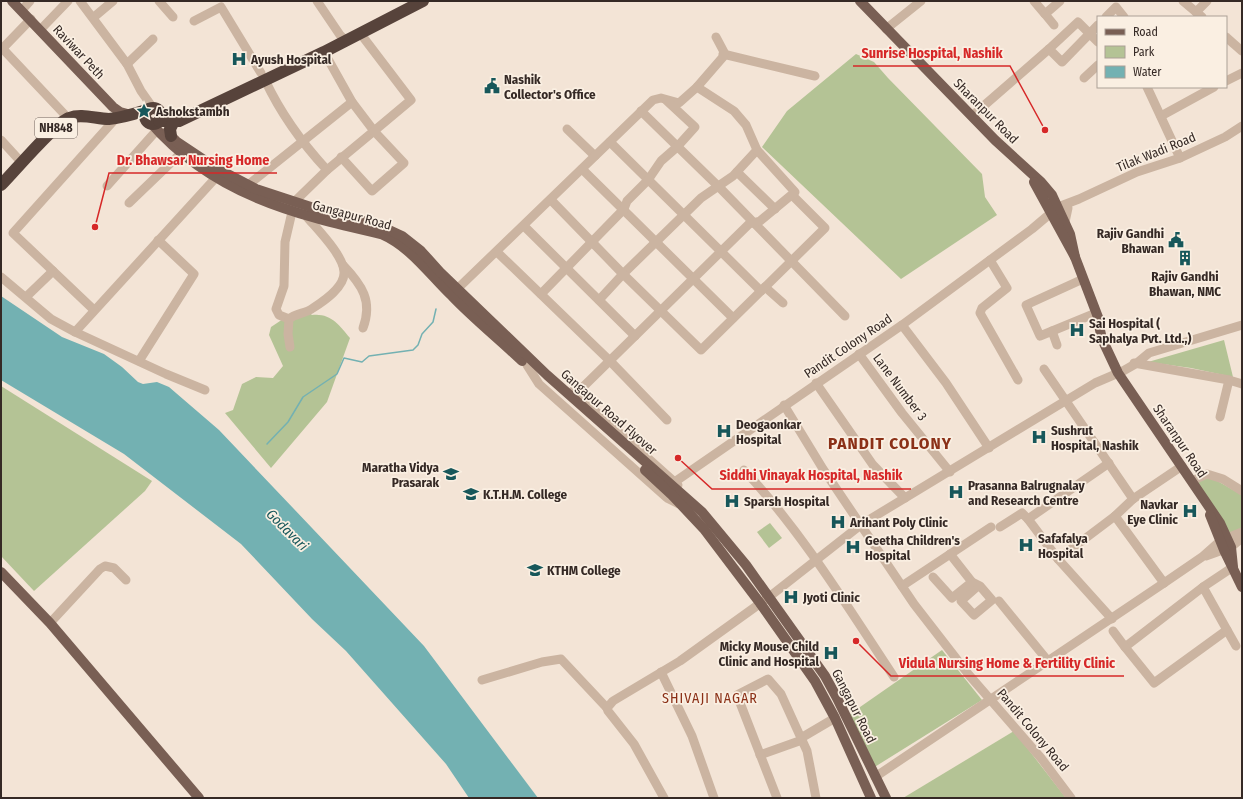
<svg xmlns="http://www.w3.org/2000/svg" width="1243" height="799" font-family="'Fira Sans Condensed',sans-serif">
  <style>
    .green { fill: #b4c395 }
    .water { fill: #73b1b2 }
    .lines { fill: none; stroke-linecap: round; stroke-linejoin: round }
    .stream { stroke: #73b1b2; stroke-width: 1.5 }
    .minor { stroke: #cbb4a1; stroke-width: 9 }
    .major { stroke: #795f54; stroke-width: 10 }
    .highway { stroke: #57433b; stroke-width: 12 }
    .labels { text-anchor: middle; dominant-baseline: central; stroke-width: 3.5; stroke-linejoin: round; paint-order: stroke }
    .shield { fill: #faefe2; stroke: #70645e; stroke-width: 1 }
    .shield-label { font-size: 12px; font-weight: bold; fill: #352925 }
    .street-label { font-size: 13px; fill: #352925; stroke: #faefe2 }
    .poi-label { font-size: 13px; font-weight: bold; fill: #352925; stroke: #faefe2; text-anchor: start }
    .water-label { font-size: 14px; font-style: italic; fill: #17575a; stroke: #faefe2 }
    .neighbourhood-label { font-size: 14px; letter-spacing: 1px; fill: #8b3017; stroke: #faefe2 }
    .district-label { font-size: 17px; font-weight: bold; letter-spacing: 1px; fill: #8b3017; stroke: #faefe2 }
    .leader { fill: none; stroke: #d62828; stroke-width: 1.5 }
    .callout-dot { fill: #d62828; stroke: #faefe2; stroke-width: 1.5 }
    .callout-label { font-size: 14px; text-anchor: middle; font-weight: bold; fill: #d62828; stroke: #faefe2; stroke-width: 3.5; stroke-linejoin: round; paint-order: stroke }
  </style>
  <rect width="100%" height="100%" fill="#f3e4d6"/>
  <g class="green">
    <path d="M856,54L874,62L888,78L982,174L985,197L997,215L901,279L762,147L787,111Z"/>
    <path d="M305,309L312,315C331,313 339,325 350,338L327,402L271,468L225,413L233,410L242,384L256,377L273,378L283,366L269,335L271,327L289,315Z"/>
    <path d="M1224,340L1233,377L1191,368L1148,362Z"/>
    <path d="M1,386L152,481L145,491L34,591L1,556Z"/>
    <path d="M1206,477L1214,479L1242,495V528L1230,533L1196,482Z"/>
    <path d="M770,523L782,538L769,548L757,532Z"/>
    <path d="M942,650L982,700L873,768L850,714Z"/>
    <path d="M1014,731L1066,798H903Z"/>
  </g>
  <path class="water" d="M1,296L62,337L104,354L122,367L138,382L143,384L157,382L169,387L219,430L424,646L538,798H469L446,764L346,651L312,619L241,544L124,454L1,380Z"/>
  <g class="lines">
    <path class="stream" d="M267,444L288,422L303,397L337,374L344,358L362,362L369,356L413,350L418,345L422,334L433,322L436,309"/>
    <g class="minor">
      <path d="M80,1L127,64L141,91L153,108"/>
      <path d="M159,1L173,17"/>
      <path d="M317,1L340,35L346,41"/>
      <path d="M1034,1L1045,14L1060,1"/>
      <path d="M1183,1L1202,17"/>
      <path d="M22,10L30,1"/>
      <path d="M1196,12L1207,1"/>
      <path d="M1045,14L1054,25"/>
      <path d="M94,17L113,1"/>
      <path d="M1106,17L1116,7L1124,17"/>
      <path d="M194,21L221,7L261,73"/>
      <path d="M1098,25L1062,62L1049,49L1078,22C1085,29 1091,35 1098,42"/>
      <path d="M41,29L68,1"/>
      <path d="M886,29L921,1"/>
      <path d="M1226,37L1242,51"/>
      <path d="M3,49L68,118"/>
      <path d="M1,50L31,19"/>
      <path d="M324,52L352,102L374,131L327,170"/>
      <path d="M723,54L815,76"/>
      <path d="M127,64L153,39"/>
      <path d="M1084,78L1098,65"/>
      <path d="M265,80C281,114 301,142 327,170L290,206"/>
      <path d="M1226,81L1242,73"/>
      <path d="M1147,87L1180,158"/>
      <path d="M641,111L719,187L845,316"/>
      <path d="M972,116L1049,49"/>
      <path d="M1161,116L1214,87"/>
      <path d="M567,129L595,156"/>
      <path d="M1,140L22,163"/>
      <path d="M610,142L761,291"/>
      <path d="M341,157L372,191L404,163L374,131L411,100L360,33"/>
      <path d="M582,169L733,318"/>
      <path d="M737,172L775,209"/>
      <path d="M248,185L352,102"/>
      <path d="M107,186L157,130"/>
      <path d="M551,200L623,274L701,198L733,176L757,150"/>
      <path d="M129,203L181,153"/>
      <path d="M1065,222L1068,208"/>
      <path d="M524,226L635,336"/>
      <path d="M497,252L610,361L667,420"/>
      <path d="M990,260L1007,288L982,308L980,313L1018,380"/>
      <path d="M343,265C362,285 373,301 363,328"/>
      <path d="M53,271L13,233L117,117"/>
      <path d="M1,277L51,319L75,332L221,172"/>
      <path d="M1083,279L1026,305L1040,336L1096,313"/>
      <path d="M765,287L783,303"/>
      <path d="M452,294L653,100L661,98L679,103L697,87L723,57L724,52L716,37"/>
      <path d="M541,294L624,209L627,201L648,180L661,161L677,147L695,127L667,101"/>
      <path d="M26,297L53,271L94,310"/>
      <path d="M599,300L623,274L701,350L825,228L792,195"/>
      <path d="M289,319L279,315L276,309L284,286L285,242L292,212"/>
      <path d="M902,325L946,383L989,448"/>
      <path d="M1052,331L1057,345"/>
      <path d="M75,332L166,374L205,390"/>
      <path d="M290,347L288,334L289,319C296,313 305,314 313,308C324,301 345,287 344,272C344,256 317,229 307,217"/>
      <path d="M859,354L902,413L950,472"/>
      <path d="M139,361L194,274L158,240"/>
      <path d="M1134,363L1229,380L1242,384"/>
      <path d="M527,365L539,384L667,498L679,504"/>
      <path d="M1044,369L1133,499"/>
      <path d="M816,383L873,465L905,498"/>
      <path d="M584,386L749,224L760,221L795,192L757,150L746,125L734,111L697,87"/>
      <path d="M573,391L678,485"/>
      <path d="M784,405L823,469L914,604L969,675L1041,758L1071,798"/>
      <path d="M1220,417L1229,380"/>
      <path d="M1109,463L1028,519L1058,559L1115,516L1133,499L1182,466"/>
      <path d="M744,470C802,532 847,606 894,677"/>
      <path d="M676,481L902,325L1032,229L1058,207L1079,199L1137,172L1180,158L1225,137L1242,126"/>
      <path d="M1192,481L1207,474L1223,479L1242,491"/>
      <path d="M1115,516L1164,583"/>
      <path d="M1000,527L1022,513L1028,519"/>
      <path d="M950,554L972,582L980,586L992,600L974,615L961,601L978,586"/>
      <path d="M1206,556L1231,547L1242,538"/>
      <path d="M1058,559L1112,619"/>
      <path d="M933,577L952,598L972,582"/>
      <path d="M902,586L991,527"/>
      <path d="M1203,587L1227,630L1154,683L1125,647Z"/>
      <path d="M1203,587L1233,567"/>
      <path d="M999,601L1048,661"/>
      <path d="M50,623L100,569L105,566L114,568L126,580"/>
      <path d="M1227,630L1236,646"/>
      <path d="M1113,631L1125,647"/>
      <path d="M661,672L692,736L714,798"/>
      <path d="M482,680L542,662L561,659L607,708"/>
      <path d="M760,755L802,740"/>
      <path d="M875,777L1164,583L1202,557L1220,541L1242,532"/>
      <path d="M664,798L634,744L608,711L607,708L613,701L680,661L769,597L862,524L1095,383L1123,371L1137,363L1149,353L1242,325"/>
      <path d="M777,798L737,695L768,679L781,694L801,738"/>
      <path d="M816,798L807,751L801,738L835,718"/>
    </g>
    <g class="major">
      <path d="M12,1L113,107L120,112L131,115"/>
      <path d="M860,1L995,140L1041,182L1052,195L1070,234L1075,257"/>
      <path d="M150,122C212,194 293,214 381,234C411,247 429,274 452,296C474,319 499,339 522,361"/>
      <path d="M167,132L177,142L216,168L256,189L326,212L376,224L402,236L421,251L440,272L547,375L702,512L746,565L825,676L837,698L886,798"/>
      <path d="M1034,182L1075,257L1101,325"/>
      <path d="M1098,321L1102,339L1118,373L1220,523L1231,547L1233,567"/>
      <path d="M645,470L672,495L704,529L760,603L815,681L835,718L871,798"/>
      <path d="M1210,515L1224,550L1242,587"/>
      <path d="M1,572L50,623L199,798"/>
    </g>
    <g class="highway">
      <circle cx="153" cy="116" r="8"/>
      <path d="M159,121H179L324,52L423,1"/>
      <path d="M171,136L170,129L174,121"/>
      <path d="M1,185C14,172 55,123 69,118C82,113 96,119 109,119C123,118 137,113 150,109"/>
    </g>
  </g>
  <defs>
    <symbol id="hospital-bare" viewBox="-9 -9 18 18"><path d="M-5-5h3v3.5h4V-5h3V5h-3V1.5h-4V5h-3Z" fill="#17575a" stroke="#faefe2" stroke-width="2.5" paint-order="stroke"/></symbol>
    <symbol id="civic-bare" viewBox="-9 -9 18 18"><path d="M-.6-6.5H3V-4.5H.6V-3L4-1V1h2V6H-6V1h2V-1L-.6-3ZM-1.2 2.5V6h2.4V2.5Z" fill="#17575a" stroke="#faefe2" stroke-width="2.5" paint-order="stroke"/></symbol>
    <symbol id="sight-bare" viewBox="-9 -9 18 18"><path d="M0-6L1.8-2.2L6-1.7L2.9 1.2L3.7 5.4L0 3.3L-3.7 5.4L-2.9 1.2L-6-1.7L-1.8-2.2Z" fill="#17575a" stroke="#faefe2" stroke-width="2.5" paint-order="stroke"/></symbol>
    <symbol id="building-bare" viewBox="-9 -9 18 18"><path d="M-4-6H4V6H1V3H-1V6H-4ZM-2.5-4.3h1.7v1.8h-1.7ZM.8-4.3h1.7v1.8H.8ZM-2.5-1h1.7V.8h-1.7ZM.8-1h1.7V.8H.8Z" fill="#17575a" stroke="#faefe2" stroke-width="2.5" paint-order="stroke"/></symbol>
    <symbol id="school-bare" viewBox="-9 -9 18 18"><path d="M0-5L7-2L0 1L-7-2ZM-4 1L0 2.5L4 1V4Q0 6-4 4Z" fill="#17575a" stroke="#faefe2" stroke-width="2.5" paint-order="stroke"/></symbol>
    <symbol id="university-bare" viewBox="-9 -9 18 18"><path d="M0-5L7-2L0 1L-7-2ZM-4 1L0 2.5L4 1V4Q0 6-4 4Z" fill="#17575a" stroke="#faefe2" stroke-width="2.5" paint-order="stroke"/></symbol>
  </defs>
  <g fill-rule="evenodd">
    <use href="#hospital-bare" x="228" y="48" width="22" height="22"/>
    <use href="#civic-bare" x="481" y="75" width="22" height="22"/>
    <use href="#sight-bare" x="133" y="100" width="22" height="22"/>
    <use href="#civic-bare" x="1165" y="229" width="22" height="22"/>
    <use href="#building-bare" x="1174" y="247" width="22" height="22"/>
    <use href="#hospital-bare" x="1066" y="319" width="22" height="22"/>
    <use href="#hospital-bare" x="713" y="420" width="22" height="22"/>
    <use href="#hospital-bare" x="1028" y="426" width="22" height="22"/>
    <use href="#school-bare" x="440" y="463" width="22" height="22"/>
    <use href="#hospital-bare" x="945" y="481" width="22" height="22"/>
    <use href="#school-bare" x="460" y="483" width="22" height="22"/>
    <use href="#hospital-bare" x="721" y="490" width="22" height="22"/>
    <use href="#hospital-bare" x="1179" y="500" width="22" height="22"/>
    <use href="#hospital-bare" x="827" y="511" width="22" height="22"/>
    <use href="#hospital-bare" x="1015" y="534" width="22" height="22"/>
    <use href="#hospital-bare" x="842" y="536" width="22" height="22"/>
    <use href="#university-bare" x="524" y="559" width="22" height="22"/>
    <use href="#hospital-bare" x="780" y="586" width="22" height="22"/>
    <use href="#hospital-bare" x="820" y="642" width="22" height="22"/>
  </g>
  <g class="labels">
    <rect class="shield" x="35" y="118" width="42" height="20" rx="3"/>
    <g class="shield-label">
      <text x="56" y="128">NH848</text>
    </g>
    <g class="street-label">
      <text transform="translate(79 52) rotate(47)">Raviwar Peth</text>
      <text transform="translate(986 111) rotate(45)">Sharanpur Road</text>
      <text transform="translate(1156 152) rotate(-22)">Tilak Wadi Road</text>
      <text transform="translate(352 215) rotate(15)">Gangapur Road</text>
      <text transform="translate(848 346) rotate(-34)">Pandit Colony Road</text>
      <text transform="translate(900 387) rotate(53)">Lane Number 3</text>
      <text transform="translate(609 412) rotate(41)">Gangapur Road Flyover</text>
      <text transform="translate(1180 441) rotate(56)">Sharanpur Road</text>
      <text transform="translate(854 706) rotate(63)">Gangapur Road</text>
      <text transform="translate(1033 730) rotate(50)">Pandit Colony Road</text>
    </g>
    <g class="poi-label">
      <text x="251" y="59">Ayush Hospital</text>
      <text x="504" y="79">Nashik<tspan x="504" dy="15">Collector's Office</tspan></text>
      <text x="156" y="111">Ashokstambh</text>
      <text x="1164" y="233" text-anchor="end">Rajiv Gandhi<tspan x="1164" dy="15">Bhawan</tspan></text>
      <text x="1185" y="276" text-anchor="middle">Rajiv Gandhi<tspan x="1185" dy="15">Bhawan, NMC</tspan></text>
      <text x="1089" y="323">Sai Hospital (<tspan x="1089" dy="15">Saphalya Pvt. Ltd.,)</tspan></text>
      <text x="736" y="424">Deogaonkar<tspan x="736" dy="15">Hospital</tspan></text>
      <text x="1051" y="430">Sushrut<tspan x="1051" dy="15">Hospital, Nashik</tspan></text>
      <text x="439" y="467" text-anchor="end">Maratha Vidya<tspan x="439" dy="15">Prasarak</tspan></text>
      <text x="968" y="485">Prasanna Balrugnalay<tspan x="968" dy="15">and Research Centre</tspan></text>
      <text x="483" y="494">K.T.H.M. College</text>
      <text x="744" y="501">Sparsh Hospital</text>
      <text x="1178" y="504" text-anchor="end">Navkar<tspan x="1178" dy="15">Eye Clinic</tspan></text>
      <text x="850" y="522">Arihant Poly Clinic</text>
      <text x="1038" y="538">Safafalya<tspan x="1038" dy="15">Hospital</tspan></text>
      <text x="865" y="540">Geetha Children's<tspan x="865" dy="15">Hospital</tspan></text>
      <text x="547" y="570">KTHM College</text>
      <text x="803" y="597">Jyoti Clinic</text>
      <text x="819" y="646" text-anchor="end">Micky Mouse Child<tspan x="819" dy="15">Clinic and Hospital</tspan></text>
    </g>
    <g class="water-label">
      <text transform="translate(287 530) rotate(45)">Godavari</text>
    </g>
    <g class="neighbourhood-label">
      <text x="710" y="698">SHIVAJI NAGAR</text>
    </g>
    <g class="district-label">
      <text x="890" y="443">PANDIT COLONY</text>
    </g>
  </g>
  <path class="leader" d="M1045 130L1010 66H853M95 227L109 173H277M678 458L712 489H911M856 641L891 676H1124"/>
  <g class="callout-dot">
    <circle cx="1045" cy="130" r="4"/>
    <circle cx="95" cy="227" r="4"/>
    <circle cx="678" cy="458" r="4"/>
    <circle cx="856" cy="641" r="4"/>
  </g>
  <g class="callout-label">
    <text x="932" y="58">Sunrise Hospital, Nashik</text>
    <text x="193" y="165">Dr. Bhawsar Nursing Home</text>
    <text x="811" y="480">Siddhi Vinayak Hospital, Nashik</text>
    <text x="1007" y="668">Vidula Nursing Home &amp; Fertility Clinic</text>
  </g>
  <rect width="1243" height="799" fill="none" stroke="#352925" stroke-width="4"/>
  <rect x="1097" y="16" width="130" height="72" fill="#faefe2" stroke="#aba096"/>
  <rect x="1105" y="29" width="20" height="6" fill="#795f54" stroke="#aba096"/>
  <text x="1133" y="36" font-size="12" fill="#352925">Road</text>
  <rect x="1105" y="46" width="20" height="12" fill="#b4c395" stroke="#aba096"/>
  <text x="1133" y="56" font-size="12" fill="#352925">Park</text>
  <rect x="1105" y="66" width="20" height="12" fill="#73b1b2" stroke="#aba096"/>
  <text x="1133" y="76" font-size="12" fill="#352925">Water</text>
</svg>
